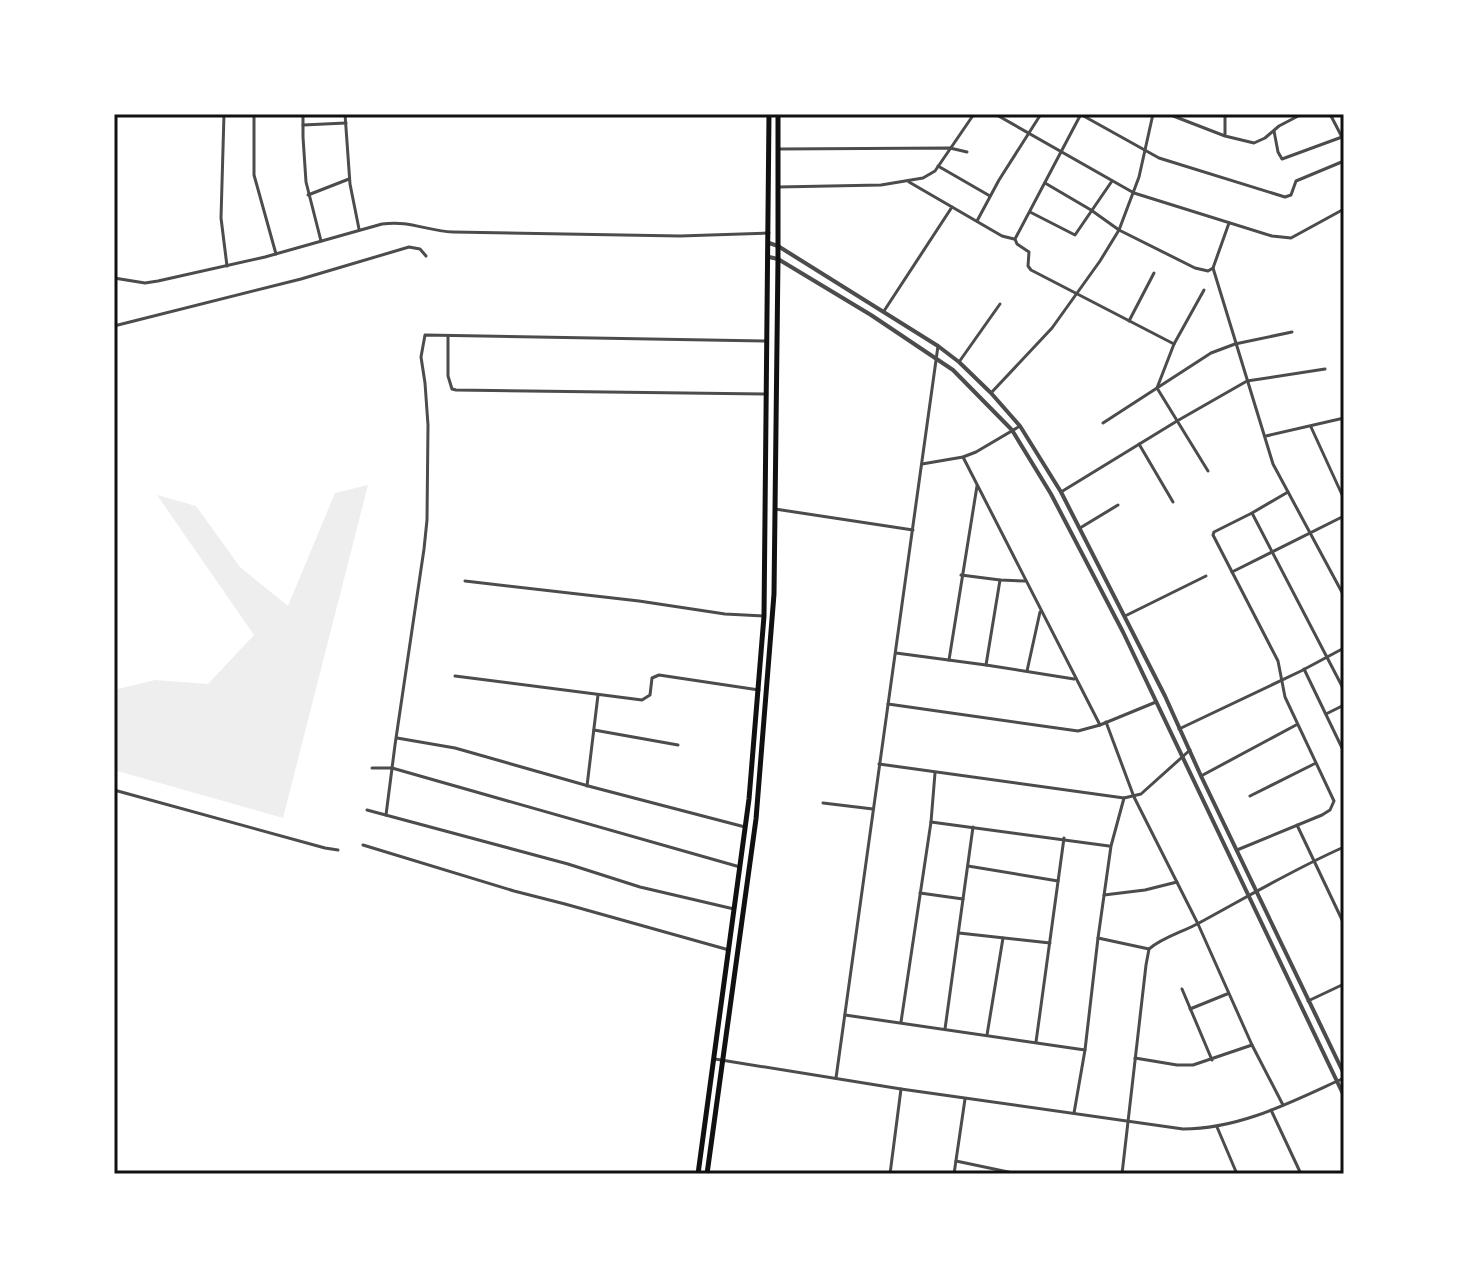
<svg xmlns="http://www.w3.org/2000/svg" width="1458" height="1288" font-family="'Sofia Sans Condensed',sans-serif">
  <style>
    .green { fill: #eee }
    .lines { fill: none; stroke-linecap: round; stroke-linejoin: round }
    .minor { stroke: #4c4c4c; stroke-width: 3 }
    .tertiary { stroke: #4c4c4c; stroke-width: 4 }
    .primary { stroke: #111; stroke-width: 5 }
    .neatline { fill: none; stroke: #111; stroke-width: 3 }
  </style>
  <rect width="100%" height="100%" fill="#fff"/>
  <path class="green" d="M368,485L283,818L114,770V690L155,680L208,684L254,635L157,495L196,506L240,567L288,606L335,493Z"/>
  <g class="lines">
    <g class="minor">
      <path d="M224,114L221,218L227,266"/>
      <path d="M254,114V175L276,254"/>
      <path d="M303,114V137L306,182L321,241"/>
      <path d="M345,114L350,184L359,229"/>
      <path d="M995,114L1134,193L1272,236L1291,238L1344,209"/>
      <path d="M1080,114L1159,158L1285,197L1291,195L1296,181L1344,161"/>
      <path d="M1081,114L1015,239L1017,244L1029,252L1028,266L1031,270L1174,344"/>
      <path d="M1168,114L1225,136L1254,143L1265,138L1279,126L1302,114"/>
      <path d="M1225,114V134"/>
      <path d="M1330,114L1344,141"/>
      <path d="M303,125L346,123"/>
      <path d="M1274,131L1278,152L1282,159L1342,137"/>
      <path d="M778,149L950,148L967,152"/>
      <path d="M938,166L990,196"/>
      <path d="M909,182L1002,236L1014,239"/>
      <path d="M1045,183L1091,210L1119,230L1195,268L1208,271L1213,268L1229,223"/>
      <path d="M778,187L881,185L923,178L935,171L974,114"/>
      <path d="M308,195L349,179"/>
      <path d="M1030,212L1075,235L1112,181"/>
      <path d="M977,221L999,180L1041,114"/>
      <path d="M1213,268L1273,464L1344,596"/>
      <path d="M114,278L145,283L158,281L265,257L382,224C410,220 426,231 453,232L680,236L769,233"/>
      <path d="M1204,290L1174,344L1157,388L1208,471"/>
      <path d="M884,311L952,207"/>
      <path d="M1129,321L1154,273"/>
      <path d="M114,326L301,279L409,247L420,249L426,256"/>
      <path d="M448,337V376L452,389L456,390L767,394"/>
      <path d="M959,362L1000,304"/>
      <path d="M991,393L1052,328L1100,261L1119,230L1139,177L1153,114"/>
      <path d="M1103,423L1211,353L1235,344L1292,332"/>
      <path d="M1311,427L1344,499"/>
      <path d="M1266,436L1344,418"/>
      <path d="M1139,444L1173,502"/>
      <path d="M963,457L1100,725"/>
      <path d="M922,464L963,457L976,452L1020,426"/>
      <path d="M1061,492L1177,421L1247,381L1325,369"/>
      <path d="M775,509L913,530"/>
      <path d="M1252,513L1344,690"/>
      <path d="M1080,528L1118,505"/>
      <path d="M1232,572L1344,516"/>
      <path d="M961,575L1000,580L1025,581"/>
      <path d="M465,581L639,601L725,614L764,616"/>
      <path d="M1125,616L1206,576"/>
      <path d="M896,653L986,665L1074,679"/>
      <path d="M949,660L977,486"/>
      <path d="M986,665L1000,580"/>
      <path d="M1304,669L1344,752"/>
      <path d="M1027,671L1040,612"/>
      <path d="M455,676L642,700L650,695L652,678L659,675L759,690"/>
      <path d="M888,704L1078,731L1100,725L1156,702"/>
      <path d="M1326,714L1344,705"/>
      <path d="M1106,722L1134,797L1198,924L1252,1045"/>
      <path d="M1179,729L1301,671L1344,648"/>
      <path d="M594,730L678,745"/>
      <path d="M397,738L455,748L592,787L745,827"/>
      <path d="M879,764L1124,798L1141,794L1190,750"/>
      <path d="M372,768H392L740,867"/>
      <path d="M1201,776L1296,725"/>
      <path d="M587,786L598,695"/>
      <path d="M114,790L325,848L338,850"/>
      <path d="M1250,796L1314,764"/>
      <path d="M823,803L873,809"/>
      <path d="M367,810L568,864L640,887L734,909"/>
      <path d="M386,815L395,745L424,549L427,520L428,425L425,383L421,357L425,335L765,341"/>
      <path d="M931,822L1109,846"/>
      <path d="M1297,825L1344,924"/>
      <path d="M363,845L514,891L565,904L729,950"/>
      <path d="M1237,850L1322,815L1330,810L1334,801L1285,697L1278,661L1213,535L1214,532L1252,513L1288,492"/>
      <path d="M968,866L1058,881"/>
      <path d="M920,893L963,899"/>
      <path d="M1104,895L1145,890L1177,882"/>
      <path d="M959,933L1050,943"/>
      <path d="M1098,938L1149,949"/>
      <path d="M1182,989L1212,1060"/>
      <path d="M1308,1001L1344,984"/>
      <path d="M1190,1009L1227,994"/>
      <path d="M845,1015L1085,1050L1098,938L1111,846L1124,798"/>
      <path d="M901,1022L931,822L935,773"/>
      <path d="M945,1029L973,827"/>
      <path d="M987,1035L1003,938"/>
      <path d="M1036,1042L1064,838"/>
      <path d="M1135,1058L1177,1065H1193L1252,1045L1283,1105"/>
      <path d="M715,1059L901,1089L1183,1129C1241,1129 1293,1101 1344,1078"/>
      <path d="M836,1078L938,346"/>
      <path d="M1271,1110L1301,1174"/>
      <path d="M1074,1113L1085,1050"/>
      <path d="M1217,1127L1237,1174"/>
      <path d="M956,1161L1018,1174"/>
      <path d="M890,1174L901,1089"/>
      <path d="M954,1174L965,1099"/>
      <path d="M1122,1174L1146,965L1149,949C1163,937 1183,932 1199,923C1247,897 1294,869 1344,847"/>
    </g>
    <g class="tertiary">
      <path d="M769,243L778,246L938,346L959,362L991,393L1020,426L1061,492L1165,696L1201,776L1344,1074"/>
      <path d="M769,257L778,259L871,315L953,370L1012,430L1051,494L1123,632L1344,1096"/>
    </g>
    <g class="primary">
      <path d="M698,1174L749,799L764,616L769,114"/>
      <path d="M707,1174L756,819L774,594L778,259V114"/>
    </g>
  </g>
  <rect width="1458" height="1288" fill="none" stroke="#ffffff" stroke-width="232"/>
  <rect x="116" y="116" width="1226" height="1056" class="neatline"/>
</svg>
